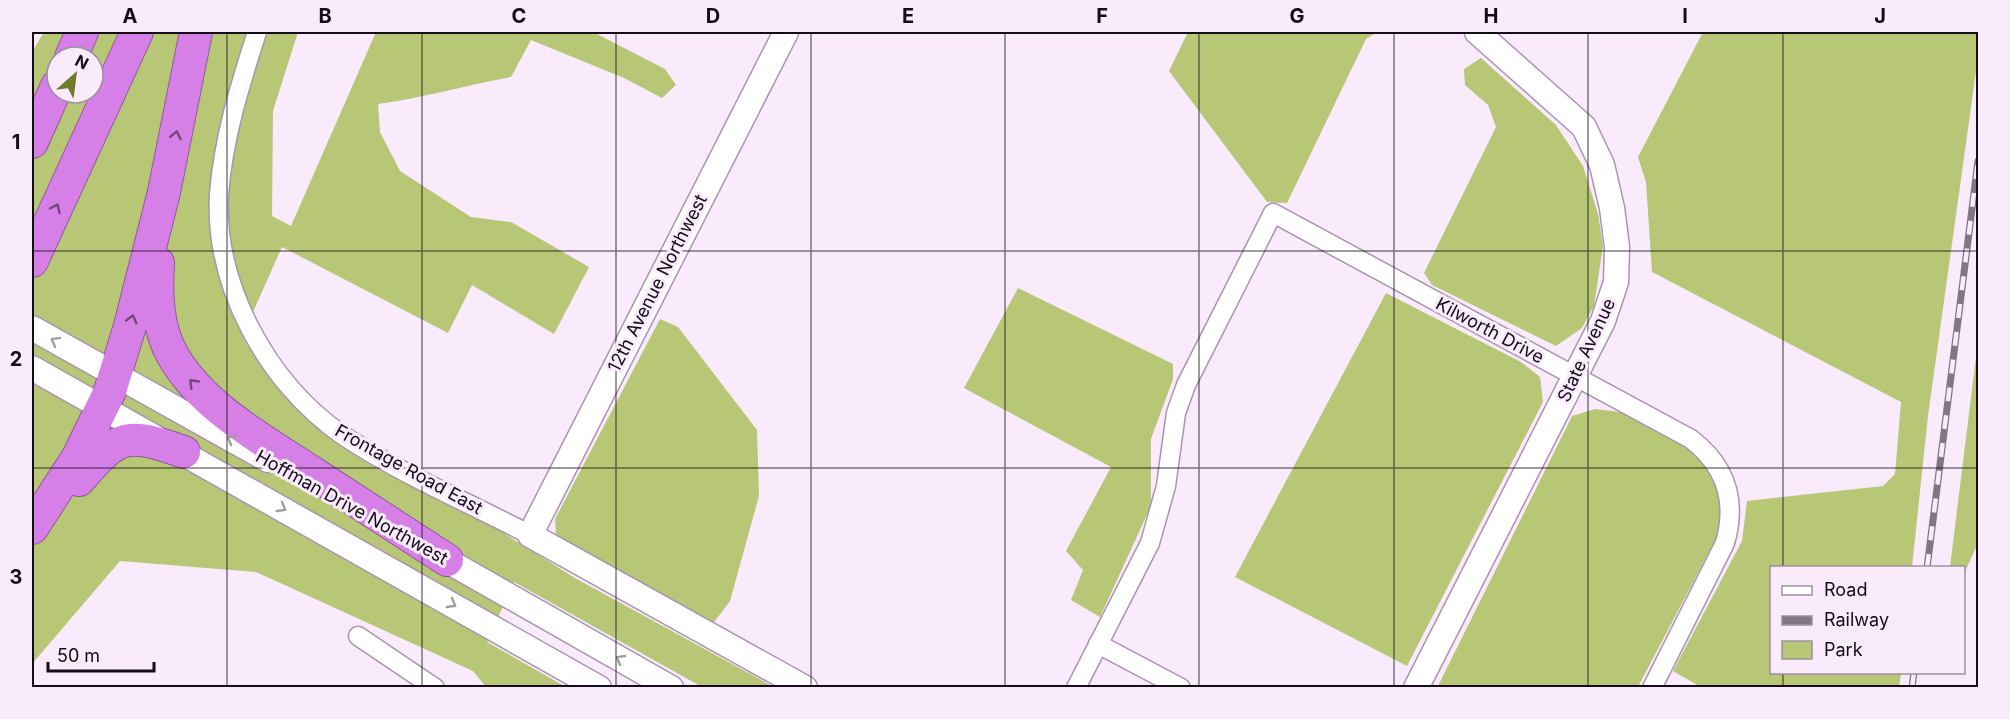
<svg xmlns="http://www.w3.org/2000/svg" width="2010" height="719" font-family="Inter,sans-serif">
  <style>
    .green { fill: #b7c776; fill-rule: evenodd }
    .lines { fill: none; stroke-linecap: round; stroke-linejoin: round }
    .street-casing { stroke: #ab94b0; stroke-width: 21 }
    .secondary-casing { stroke: #ab94b0; stroke-width: 27 }
    .highway-casing { stroke: #92579e; stroke-width: 34 }
    .street { stroke: #fff; stroke-width: 18 }
    .secondary { stroke: #fff; stroke-width: 24 }
    .highway { stroke: #d67fe7; stroke-width: 32 }
    .rail-casing { stroke: #827684; stroke-width: 7 }
    .rail { stroke: #f9eafc; stroke-width: 4.5; stroke-dasharray: 14; stroke-linecap: butt }
    .oneway { stroke: #75467e }
    .oneway2 { stroke: #a19ea2 }
    .grid { fill: none; stroke: #140c16; stroke-width: 1.5; stroke-opacity: 0.55 }
    .labels { text-anchor: middle; dominant-baseline: central; stroke-width: 6; stroke-linejoin: round; paint-order: stroke }
    .street-label { font-size: 18px; fill: #140c16; stroke: #f9eafc }
    .neatline { fill: none; stroke: #140c16; stroke-width: 2 }
    .grid-label { font-size: 20px; text-anchor: middle; font-weight: bold; fill: #140c16 }
  </style>
  <rect width="100%" height="100%" fill="#f9eafc"/>
  <g class="green">
    <path d="M44,32H298L273,111L272,216L291,226L376,32H593L665,69L676,85L662,98L624,78L531,40L511,77C466,85 423,98 378,104L380,132L400,171L471,217L511,222L589,267L554,334L472,285L448,333L282,247L244,332L286,397L575,578L774,687H702L514,582L487,642L566,687H486L473,671L256,572L120,561L32,664V52ZM57,57H93V93H57Z"/>
    <path d="M1188,32H1377L1366,39L1287,203L1267,202L1169,71Z"/>
    <path d="M1703,32H1978V57L1928,416L1912,567L1772,568V672L1901,673L1899,687H1701L1673,671L1742,541L1747,501L1883,486L1895,474L1901,402L1652,272L1646,182L1638,157Z"/>
    <path d="M1481,58L1556,125L1583,166L1598,214L1603,246L1594,306L1582,328L1556,346L1432,285L1424,273L1496,127L1488,105L1465,85L1464,69Z"/>
    <path d="M1018,288L1173,364V379L1151,439V506L1100,617L1071,600L1083,570L1066,551L1111,467L964,388Z"/>
    <path d="M1386,293L1521,362L1540,377L1543,402L1407,666L1235,577Z"/>
    <path d="M660,319L678,327L757,430L759,496L730,601L712,625L556,535L555,519Z"/>
    <path d="M1978,341V543L1964,574V568L1950,567Z"/>
    <path d="M1595,409L1630,413L1676,439L1709,465L1722,500L1721,529L1638,687L1437,688L1572,416Z"/>
  </g>
  <g class="lines">
    <defs>
      <g id="street">
        <path d="M257,32C240,85 223,139 219,195C214,286 268,383 341,434C400,474 468,502 530,535"/>
        <path d="M358,636L435,688"/>
        <path d="M1098,644L1181,688"/>
        <path d="M1076,688L1150,543L1166,486L1176,413L1186,385L1273,213L1691,439C1726,466 1737,501 1725,543L1652,688"/>
      </g>
      <g id="secondary">
        <path d="M786,32L530,535L805,688"/>
        <path d="M32,328L268,460"/>
        <path d="M32,368L599,688"/>
        <path d="M432,552L671,688"/>
        <path d="M1416,688L1603,321L1616,282L1617,247L1612,208L1602,165L1584,127L1477,32"/>
      </g>
      <g id="highway">
        <path d="M71,57L82,32"/>
        <path d="M32,142L57,86"/>
        <path d="M32,261L137,32"/>
        <path d="M158,263C156,295 157,328 173,356C203,408 265,441 313,473C358,502 402,531 447,560"/>
        <path d="M79,480C119,433 127,432 184,452"/>
        <path d="M32,528L78,457L110,391L130,326L164,192L196,32"/>
      </g>
    </defs>
    <use href="#street" class="street-casing"/>
    <use href="#secondary" class="secondary-casing"/>
    <use href="#highway" class="highway-casing"/>
    <use href="#street" class="street"/>
    <use href="#secondary" class="secondary"/>
    <use href="#highway" class="highway"/>
    <defs>
      <g id="rail">
        <path d="M1927,568L1978,161"/>
        <path d="M1912,688L1914,672"/>
      </g>
    </defs>
    <use href="#rail" class="rail-casing"/>
    <use href="#rail" class="rail"/>
  </g>
  <defs><path id="oneway-chevron" d="M-2-3.5L2.5 0L-2 3.5" fill="none" stroke-width="1.6" stroke-linecap="round" stroke-linejoin="round" transform="scale(1.5)"/></defs>
  <g class="oneway">
    <use href="#oneway-chevron" transform="translate(176 135) rotate(-79)"/>
    <use href="#oneway-chevron" transform="translate(56 208) rotate(-65)"/>
    <use href="#oneway-chevron" transform="translate(132 319) rotate(-75)"/>
    <use href="#oneway-chevron" transform="translate(193 383) rotate(-134)"/>
  </g>
  <g class="oneway2">
    <use href="#oneway-chevron" transform="translate(55 341) rotate(-151)"/>
    <use href="#oneway-chevron" transform="translate(231 439) rotate(-151)"/>
    <use href="#oneway-chevron" transform="translate(282 508) rotate(30)"/>
    <use href="#oneway-chevron" transform="translate(452 604) rotate(30)"/>
    <use href="#oneway-chevron" transform="translate(620 659) rotate(-150)"/>
  </g>
  <path class="grid" d="M227,32V688M422,32V688M616,32V688M811,32V688M1005,32V688M1199,32V688M1394,32V688M1588,32V688M1783,32V568M32,251H1978M32,468H1978M1783,672V688"/>
  <g class="labels">
    <g class="street-label">
      <text transform="translate(657 283) rotate(-63)">12th Avenue Northwest</text>
      <text transform="translate(1490 330) rotate(28)">Kilworth Drive</text>
      <text transform="translate(1586 350) rotate(-65)">State Avenue</text>
      <text transform="translate(409 469) rotate(29)">Frontage Road East</text>
      <text transform="translate(352 507) rotate(29)">Hoffman Drive Northwest</text>
    </g>
  </g>
  <rect width="2010" height="719" fill="none" stroke="#f9eafc" stroke-width="66"/>
  <rect x="1770" y="566" width="195" height="108" fill="#f9eafc" stroke="#9d91a0" stroke-width="1.5"/>
  <rect x="1782" y="586" width="30" height="9" fill="#ffffff" stroke="#9d91a0" stroke-width="1.5"/>
  <text x="1824" y="596" font-size="18" fill="#140c16">Road</text>
  <rect x="1782" y="616" width="30" height="9" fill="#827684" stroke="#9d91a0" stroke-width="1.5"/>
  <text x="1824" y="626" font-size="18" fill="#140c16">Railway</text>
  <rect x="1782" y="641" width="30" height="18" fill="#b7c776" stroke="#9d91a0" stroke-width="1.5"/>
  <text x="1824" y="656" font-size="18" fill="#140c16">Park</text>
  <g transform="translate(75 75) rotate(28)"><circle r="28" fill="#f9eafc" stroke="#9d91a0" stroke-width="1.5"/>
  <path d="M0-4.5L10 22L0 15L-10 22Z" fill="#6e7b28"/>
  <text y="-9" font-size="16" font-weight="bold" text-anchor="middle" fill="#140c16">N</text>
  </g>
  <path d="M48 662v9h106v-9" fill="none" stroke="#140c16" stroke-width="3"/>
  <text x="57" y="662" font-size="18" fill="#140c16" stroke="#f9eafc" stroke-width="4.5" paint-order="stroke">50 m</text>
  <rect x="33" y="33" width="1944" height="653" class="neatline"/>
  <g class="grid-label">
    <text x="130" y="23">A</text>
    <text x="325" y="23">B</text>
    <text x="519" y="23">C</text>
    <text x="713" y="23">D</text>
    <text x="908" y="23">E</text>
    <text x="1102" y="23">F</text>
    <text x="1297" y="23">G</text>
    <text x="1491" y="23">H</text>
    <text x="1685" y="23">I</text>
    <text x="1880" y="23">J</text>
    <text x="16" y="149">1</text>
    <text x="16" y="366">2</text>
    <text x="16" y="584">3</text>
  </g>
</svg>
